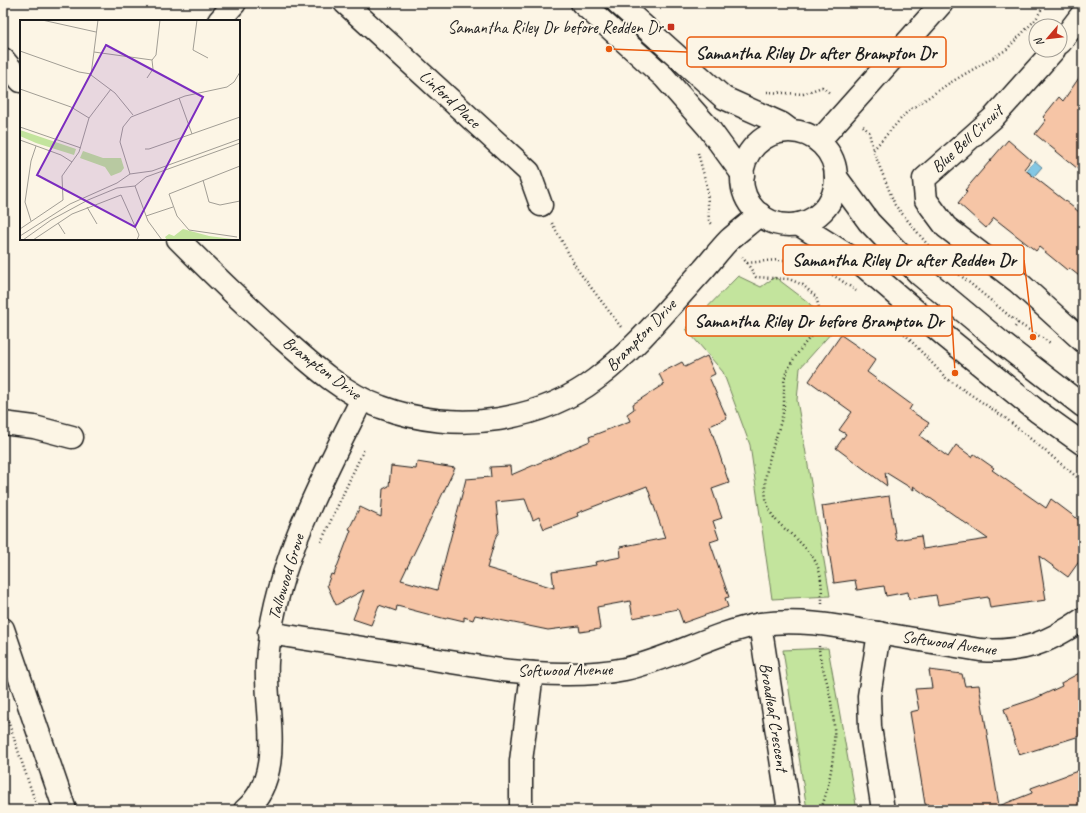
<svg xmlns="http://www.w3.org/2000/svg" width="1086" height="813" font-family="Caveat,sans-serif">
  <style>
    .green { fill: #c3e49d; stroke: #70805c }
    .water { fill: #83c7e4; stroke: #5a8394 }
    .building { fill: #f6c5a6; stroke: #1c1c1c; fill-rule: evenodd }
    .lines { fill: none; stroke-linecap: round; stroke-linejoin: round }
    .street-casing { stroke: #1c1c1c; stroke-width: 25 }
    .secondary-casing { stroke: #1c1c1c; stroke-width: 25 }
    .path { stroke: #1c1c1c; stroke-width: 2.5; stroke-dasharray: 1 3; stroke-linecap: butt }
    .street { stroke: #fcf5e5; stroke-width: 22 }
    .secondary { stroke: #fcf5e5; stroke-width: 22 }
    .poi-dot { fill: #c8321e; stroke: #fcf5e5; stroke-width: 1.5 }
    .labels { text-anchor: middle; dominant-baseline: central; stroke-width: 4; stroke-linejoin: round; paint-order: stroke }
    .poi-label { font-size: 17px; fill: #1c1c1c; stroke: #fcf5e5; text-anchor: end }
    .street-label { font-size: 17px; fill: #1c1c1c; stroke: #fcf5e5 }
    .inset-road { fill: none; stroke: #a29e95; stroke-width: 1 }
    .view { fill: #7b2cbf; fill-opacity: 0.15; stroke: #7b2cbf; stroke-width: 2 }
    .inset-edge { fill: none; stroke: #1c1c1c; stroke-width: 2 }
    .leader { fill: none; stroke: #e8590c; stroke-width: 1.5 }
    .callout-dot { fill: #e8590c; stroke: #fcf5e5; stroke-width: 1.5 }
    .callout { fill: #fcf5e5; stroke: #e8590c; stroke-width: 1.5 }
    .callout-label { font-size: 18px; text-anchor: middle; font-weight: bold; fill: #1c1c1c }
  </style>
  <rect width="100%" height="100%" fill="#fcf5e5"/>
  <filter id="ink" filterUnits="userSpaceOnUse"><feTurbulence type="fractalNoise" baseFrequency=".025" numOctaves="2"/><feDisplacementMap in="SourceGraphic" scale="8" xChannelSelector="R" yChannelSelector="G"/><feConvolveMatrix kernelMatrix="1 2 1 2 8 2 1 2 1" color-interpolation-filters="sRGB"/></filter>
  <g filter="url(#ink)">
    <g class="green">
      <path d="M738,276L761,287L775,277L808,302L833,331L800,368L797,400L830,596L772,599L750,445L723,372L686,329Z"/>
      <path d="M828,648L857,810H807L783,650Z"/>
    </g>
    <path class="water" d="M1035,161L1042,167L1017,196L1009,190Z"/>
    <g class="building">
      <path d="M1083,72V173L1035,134L1046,120L1043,117L1059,97L1063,101Z"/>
      <path d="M1008,140L1031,160L1024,169L1083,215V279L1069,268L1067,270L1039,247L1036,251L994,218L986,228L958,203L967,192L965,190Z"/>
      <path d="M841,335L876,359L867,372L912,405L909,410L929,423L920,436L948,457L956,445L972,457L974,454L994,468L992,470L1046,508L1051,499L1083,523V556L1068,577L1039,556L1046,600L990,608L988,597L938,605L936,595L909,599L908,592L886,596L884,586L857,590L855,580L834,583L822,506L889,496L896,540L921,536L923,549L988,539L913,486L914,490L885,472L887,486L836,448L846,434L839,430L852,412L809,381Z"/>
      <path d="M707,356L715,374L709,377L727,418L710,426L729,483L712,489L722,518L713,521L719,539L710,542L729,597L725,598L728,607L683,623L678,609L633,618L630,601L597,607L600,629L580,632L579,626L548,630L475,615L473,620L464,617V621L447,617L446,619L397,606L396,611L379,605L371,625L353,619L364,590L336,605L327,585L331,574L334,575L351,530L349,529L360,507L381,517L383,489L389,486L391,466L416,469L417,462L455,468L401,580L437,590L466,479L491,477L490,467L510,466L511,475L590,441L589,437L630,421L627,414L634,409L633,404L664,384L659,374L682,362L685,367ZM647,486L665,538L620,547L621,557L595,562L596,565L552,572L554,588L487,568L496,536L499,532L496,502L525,499L533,520L539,517L544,529L578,516L577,513Z"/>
      <path d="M929,670L962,674L965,686L979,685L999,806L1032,793L1031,788L1083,769V810H929L928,804H925L910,712L919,710L915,689L932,688Z"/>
      <path d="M1083,671V735L1019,755L1004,709L1034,699L1062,686L1061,683Z"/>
    </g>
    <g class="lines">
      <defs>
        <g id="street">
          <path d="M345,3L529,172L541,205"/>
          <path d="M219,21L235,3"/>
          <path d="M1060,43L1083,13"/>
          <path d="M1054,50L993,118L924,179L926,200L946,227L1018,282L1083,341"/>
          <path d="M3,423L34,427L72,437"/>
          <path d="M760,624L789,810"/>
          <path d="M3,629L65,810"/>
          <path d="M269,633L501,670C541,674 585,677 625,669C671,659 714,632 761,624C796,619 831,625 866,631C904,637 942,644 980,650C1023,653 1048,643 1083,619"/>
          <path d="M879,633L869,696L870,727L883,810"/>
          <path d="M245,810C287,775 264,708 267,662C273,568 321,482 362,399"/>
          <path d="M521,810V761L532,673"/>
        </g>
        <g id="secondary">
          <path d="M582,3L664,77L708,127L743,175"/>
          <path d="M618,3L724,98L782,124L790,130"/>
          <path d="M3,59L21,81"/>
          <circle cx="789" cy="178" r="47"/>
          <path d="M819,141L942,3"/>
          <path d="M836,177L869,222L919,274L1003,344L1083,406"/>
          <path d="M798,224L860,263L945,336L1037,411L1083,444"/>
          <path d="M178,239C212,273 247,307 283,339C312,365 344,394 381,407C418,421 460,425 499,419C533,413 569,400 596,379C636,349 669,307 703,270C712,260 720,249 729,240C739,231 750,223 760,214"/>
        </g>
      </defs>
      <use href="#street" class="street-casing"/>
      <use href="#secondary" class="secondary-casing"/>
      <g class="path">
        <path d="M767,92L803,94L822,87L831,94"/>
        <path d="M863,126L869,132L873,150"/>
        <path d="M698,153L707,187L709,221L713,225"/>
        <path d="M552,223L577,269L621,327"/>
        <path d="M742,257L747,263C759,262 770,260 782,260C809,259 835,275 856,291"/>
        <path d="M747,263L756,277L789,279L803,285L816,297L823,322"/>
        <path d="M1018,323L1052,344"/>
        <path d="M1015,327L1018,323L937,256L895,205L873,150L907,112L948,84L1006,50L1036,19L1045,3"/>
        <path d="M899,328L946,378L1004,417L1083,482"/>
        <path d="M321,542L364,449"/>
        <path d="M822,604C822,567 819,560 792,535C784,528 776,522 771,513C755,482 776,444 783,413C786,400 781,382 787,371C796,353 810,337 823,322L883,312"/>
        <path d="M819,646C819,659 823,667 826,679C829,689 831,700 832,709C838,742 831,779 821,810"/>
        <path d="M3,706L38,810"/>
      </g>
      <use href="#street" class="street"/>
      <use href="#secondary" class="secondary"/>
    </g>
  </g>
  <rect class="poi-dot" x="667" y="23" width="8" height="8" rx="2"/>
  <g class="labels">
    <g class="poi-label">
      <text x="663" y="27">Samantha Riley Dr before Redden Dr</text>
    </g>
    <g class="street-label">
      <text transform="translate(450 99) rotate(43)">Linford Place</text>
      <text transform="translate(967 139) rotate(-43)">Blue Bell Circuit</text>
      <text transform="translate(641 335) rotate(-46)">Brampton Drive</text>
      <text transform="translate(322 368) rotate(37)">Brampton Drive</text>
      <text transform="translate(286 577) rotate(-73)">Tallowood Grove</text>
      <text transform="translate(949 643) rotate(8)">Softwood Avenue</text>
      <text transform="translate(565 670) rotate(-1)">Softwood Avenue</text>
      <text transform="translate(774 717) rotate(81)">Broadleaf Crescent</text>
    </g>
  </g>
  <g transform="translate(20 20)">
    <rect width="220" height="220" fill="#fcf5e5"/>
    <path d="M0,110L56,129L54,135L16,123L0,116ZM63,131L83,138H101L104,148L101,152L91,156L85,147L60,138ZM163,209L189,216L220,220H147L145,217L149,214L154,216Z" fill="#c3e49d"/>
    <path class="inset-road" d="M22,0L76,12M78,0L71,55L95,73L113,95M177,0L173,30L188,38M0,31L59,52L71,54M74,32L132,40L136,35L140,0M127,58L133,49L132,40M0,69L51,87L69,98M159,78L172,114M0,107L61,128M0,120L41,135L52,142M125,129H129L220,97M110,154L100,122L103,107L111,97L165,76L207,67L214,62L220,52M183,160L189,182L200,185L220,181M115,166L128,201L142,220M67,187L77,204M126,196L153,187M11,201L5,182L11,141L16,126M38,203L45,214M0,209L43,180L42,156L59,132L69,98L91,69M0,216L50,184L97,163L110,154L132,151L220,119M217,217L169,210L157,196L149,174L220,146M3,220L31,200L68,180L97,168L115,166L126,157L220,123M13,220L52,194L101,175L119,215L117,220"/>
    <path class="view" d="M86,25L183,77L115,207L17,155Z"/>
    <rect width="220" height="220" class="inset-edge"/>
  </g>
  <path class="leader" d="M609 49L687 52M1033 337L1024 260M955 373L952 321"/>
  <g class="callout-dot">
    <circle cx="609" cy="49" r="4"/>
    <circle cx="1033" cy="337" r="4"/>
    <circle cx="955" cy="373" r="4"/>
  </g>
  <g class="callout">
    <rect x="687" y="37" width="259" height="30" rx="4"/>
    <rect x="783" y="245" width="241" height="30" rx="4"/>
    <rect x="686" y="306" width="266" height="30" rx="4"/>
  </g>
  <g class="callout-label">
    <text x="816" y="59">Samantha Riley Dr after Brampton Dr</text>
    <text x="904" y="266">Samantha Riley Dr after Redden Dr</text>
    <text x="819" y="327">Samantha Riley Dr before Brampton Dr</text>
  </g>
  <rect width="1086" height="813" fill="none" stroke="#fcf5e5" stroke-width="16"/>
  <rect x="8" y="8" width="1070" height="797" fill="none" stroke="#1c1c1c" stroke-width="1.5" filter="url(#ink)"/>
  <g transform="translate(1048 38) rotate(242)"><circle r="19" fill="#fcf5e5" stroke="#a29e95"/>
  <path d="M0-3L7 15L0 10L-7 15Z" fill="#c8321e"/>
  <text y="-6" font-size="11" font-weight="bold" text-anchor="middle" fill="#1c1c1c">N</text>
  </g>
</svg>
